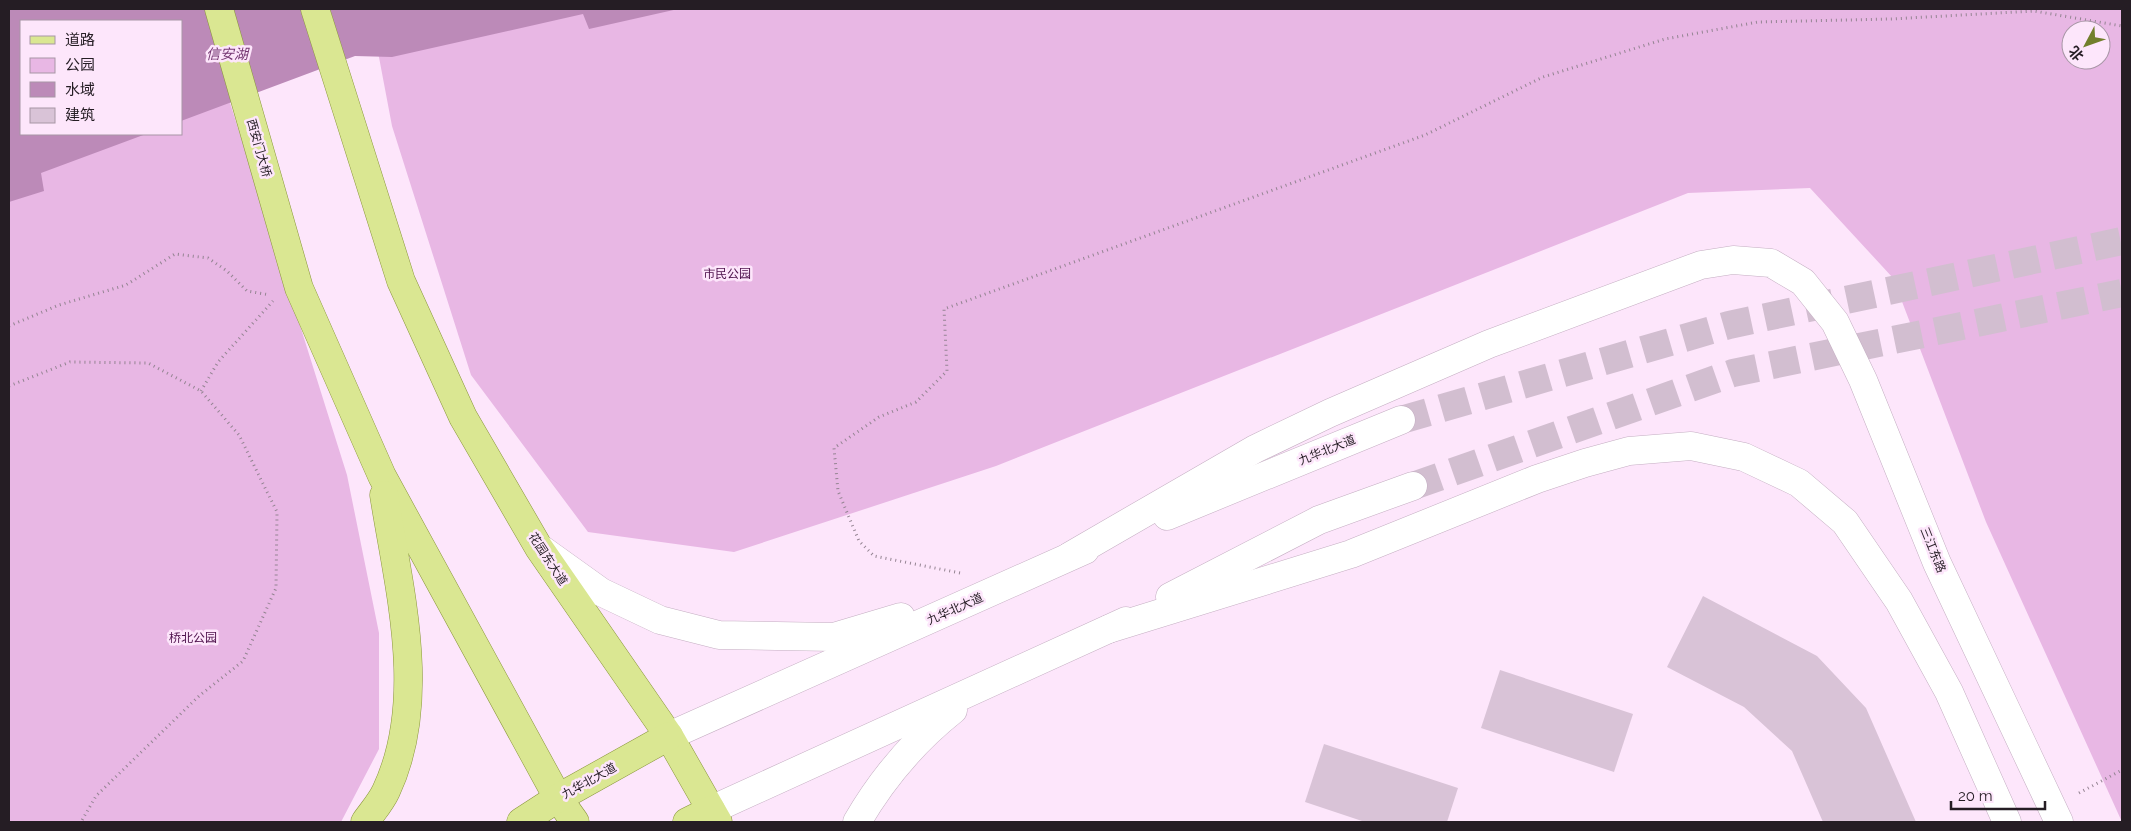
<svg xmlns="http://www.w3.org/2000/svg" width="2131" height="831" font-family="Raleway,'Noto Sans SC',sans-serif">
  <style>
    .green { fill: #e8b7e4; fill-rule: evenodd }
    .water { fill: #bc8ab8 }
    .building { fill: #d9c3d7 }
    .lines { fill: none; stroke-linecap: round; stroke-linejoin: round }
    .secondary-tunnel { stroke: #d2bed0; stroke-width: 28; stroke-dasharray: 28 14; stroke-linecap: butt }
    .secondary-casing { stroke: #c4aec2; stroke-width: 29 }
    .primary-casing { stroke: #8a963d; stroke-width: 29 }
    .path { stroke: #948492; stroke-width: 3; stroke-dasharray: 1 4; stroke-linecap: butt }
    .secondary { stroke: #fff; stroke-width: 28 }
    .primary { stroke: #dae792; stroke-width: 28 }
    .labels { text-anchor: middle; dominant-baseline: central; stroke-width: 5; stroke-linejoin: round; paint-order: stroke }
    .street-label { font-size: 12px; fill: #251d24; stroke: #fde6fb }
    .park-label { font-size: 12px; fill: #4c0f4a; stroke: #fde6fb }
    .water-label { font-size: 14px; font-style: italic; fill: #743671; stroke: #fde6fb }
  </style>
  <rect width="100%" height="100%" fill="#fde6fb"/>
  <g class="green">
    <path d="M578,9H2122V822L1986,522L1893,278L1810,188L1688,193L996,466L734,552L588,532L471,375L392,126L378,52ZM2071,30H2101V60H2071Z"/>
    <path d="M226,90L347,475L379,633V749L341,822H9V165L100,134H181V106Z"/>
  </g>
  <path class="water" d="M9,9H678L589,29L583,14L392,57L355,56L181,121V21H21V134H146L41,173L44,191L9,202Z"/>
  <g class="building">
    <path d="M1703,596L1817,656L1866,708L1916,822H1823L1792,751L1744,707L1667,667Z"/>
    <path d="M1500,670L1633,714L1614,772L1481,728Z"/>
    <path d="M1324,744L1458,788L1447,822H1365L1305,802Z"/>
  </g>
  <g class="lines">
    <g class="secondary-tunnel">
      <path d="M1401,420L1729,325L2122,241"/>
      <path d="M1413,486L1733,373L2122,293"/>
    </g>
    <defs>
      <g id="secondary">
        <path d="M1167,516L1401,420"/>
        <path d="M541,549L601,592L660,620L719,635L834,637L901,617"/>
        <path d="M1070,556L1255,449L1330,413L1489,344L1701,265L1733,260L1771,263L1803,282L1835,322L1863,380L1937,563L2059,822"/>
        <path d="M1170,597L1319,520L1413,486"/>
        <path d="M1109,629L1351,554L1537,479L1585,463L1629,451L1691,446L1744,457L1799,483L1845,522L1899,601L1949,692L2007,822"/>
        <path d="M669,736L1085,550"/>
        <path d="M711,810L1126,621"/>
        <path d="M857,822C882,779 914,741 953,710"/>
      </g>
      <g id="primary">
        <path d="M219,9L299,288L382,476L558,798L575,822"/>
        <path d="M315,9L401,281L463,417L539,548L669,736L718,822"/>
        <path d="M365,822C372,812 381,802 386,791C429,700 399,590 384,495"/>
        <path d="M521,822L558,798L669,736"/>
        <path d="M687,822L711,810"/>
      </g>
    </defs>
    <use href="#secondary" class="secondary-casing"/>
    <use href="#primary" class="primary-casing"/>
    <g class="path">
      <path d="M9,326L59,305L126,285L175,254L208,258L227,271L247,291L270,295"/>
      <path d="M9,386L70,362L148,363L201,391L239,435L277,512L276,588L243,661L199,696L96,796L81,822"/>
      <path d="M201,391L218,362L273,301"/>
      <path d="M960,573L874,556L859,541L838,491L834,448L879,417L916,402L947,371L944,309L1425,135L1543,77L1665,39L1758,22L1891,19L2034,11L2122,26"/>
      <path d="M2079,793L2122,770"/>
    </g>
    <use href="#secondary" class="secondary"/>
    <use href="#primary" class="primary"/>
  </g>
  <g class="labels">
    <g class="street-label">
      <text transform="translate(259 148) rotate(74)">西安门大桥</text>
      <text transform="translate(1327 450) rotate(-22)">九华北大道</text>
      <text transform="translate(1933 550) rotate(68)">三江东路</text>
      <text transform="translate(548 559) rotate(57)">花园东大道</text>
      <text transform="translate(955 609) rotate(-24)">九华北大道</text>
      <text transform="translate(589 781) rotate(-29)">九华北大道</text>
    </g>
    <g class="park-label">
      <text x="727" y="274">市民公园</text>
      <text x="193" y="638">桥北公园</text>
    </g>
    <g class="water-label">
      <text x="227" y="54">信安湖</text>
    </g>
  </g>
  <rect width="2131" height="831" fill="none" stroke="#251d24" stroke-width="20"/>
  <rect x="20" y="20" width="162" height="115" fill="#fde6fb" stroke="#a796a5"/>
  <rect x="30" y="36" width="25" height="8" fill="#dae792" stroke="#a796a5"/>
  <text x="65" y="45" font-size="15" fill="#251d24">道路</text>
  <rect x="30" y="58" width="25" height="15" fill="#e8b7e4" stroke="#a796a5"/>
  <text x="65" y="70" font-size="15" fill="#251d24">公园</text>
  <rect x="30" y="82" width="25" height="15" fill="#bc8ab8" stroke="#a796a5"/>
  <text x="65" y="95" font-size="15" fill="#251d24">水域</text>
  <rect x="30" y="108" width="25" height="15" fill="#d9c3d7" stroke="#a796a5"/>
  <text x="65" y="120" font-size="15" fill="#251d24">建筑</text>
  <g transform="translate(2086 45) rotate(229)"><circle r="24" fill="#fde6fb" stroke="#a796a5"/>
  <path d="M0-4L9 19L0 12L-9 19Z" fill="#727f2c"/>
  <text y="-8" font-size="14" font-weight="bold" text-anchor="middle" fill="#251d24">北</text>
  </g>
  <path d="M1951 801v8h94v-8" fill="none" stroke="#251d24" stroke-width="2.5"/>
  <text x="1958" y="801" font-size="15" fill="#251d24" stroke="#fde6fb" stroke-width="4" paint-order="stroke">20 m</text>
</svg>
